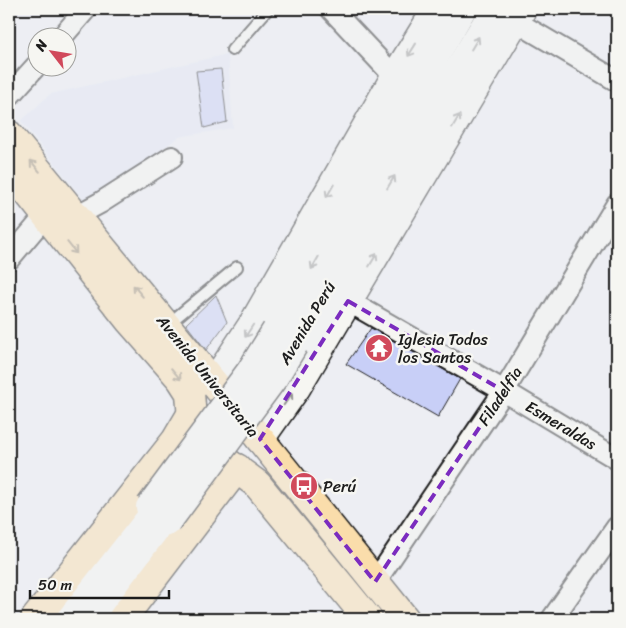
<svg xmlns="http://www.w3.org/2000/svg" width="626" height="628" font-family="Sriracha,sans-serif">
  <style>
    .built { fill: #e2e5f4 }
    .building { fill: #c8cff7; stroke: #1c1c1c }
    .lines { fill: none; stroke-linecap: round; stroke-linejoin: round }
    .lane-casing { stroke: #1c1c1c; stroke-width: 14 }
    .street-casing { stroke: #1c1c1c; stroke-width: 24 }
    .secondary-casing { stroke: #1c1c1c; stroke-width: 31 }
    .primary-casing { stroke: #1c1c1c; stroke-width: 31 }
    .lane { stroke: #f6f6f2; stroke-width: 10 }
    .street { stroke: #f6f6f2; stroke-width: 20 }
    .secondary { stroke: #f6f6f2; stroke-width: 28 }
    .primary { stroke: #faddab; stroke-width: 28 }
    .secondary-bridge-casing { stroke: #1c1c1c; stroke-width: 31; stroke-linecap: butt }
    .secondary-bridge { stroke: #f6f6f2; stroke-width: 28 }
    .oneway { stroke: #949492 }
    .oneway2 { stroke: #96866b }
    .marked { fill: none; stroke: #7b2cbf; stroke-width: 4; stroke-dasharray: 10 6; stroke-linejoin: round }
    .labels { text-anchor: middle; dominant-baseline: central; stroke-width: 5; stroke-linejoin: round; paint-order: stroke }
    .street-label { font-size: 16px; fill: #1c1c1c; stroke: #f6f6f2 }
    .poi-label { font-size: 16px; fill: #1c1c1c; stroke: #f6f6f2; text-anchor: start }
  </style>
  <rect width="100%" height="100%" fill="#edeef3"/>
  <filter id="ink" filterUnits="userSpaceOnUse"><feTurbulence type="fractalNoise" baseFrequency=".02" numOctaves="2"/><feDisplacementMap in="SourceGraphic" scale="10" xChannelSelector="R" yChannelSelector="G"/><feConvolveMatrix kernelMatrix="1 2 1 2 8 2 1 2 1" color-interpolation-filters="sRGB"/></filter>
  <g filter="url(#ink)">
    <path class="built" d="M228,54L233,128L179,137L86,203L21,121L50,94Z"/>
    <g class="building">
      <path d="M221,69L227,122L204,128L196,71Z"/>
      <path d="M216,295L227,322L206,350L186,324Z"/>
      <path d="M371,328L460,379L438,417L346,364Z"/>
    </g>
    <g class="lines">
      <defs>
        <g id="lane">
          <path d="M232,50L268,9"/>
          <path d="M167,325L237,267"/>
        </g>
        <g id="street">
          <path d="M331,9L395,77"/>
          <path d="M515,21L617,81"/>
          <path d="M61,38L86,9"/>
          <path d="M9,96L38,64"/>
          <path d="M76,216L100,203L172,157"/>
          <path d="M9,259L46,215"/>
          <path d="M348,301L504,391L617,459"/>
          <path d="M375,582L504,391L617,204"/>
          <path d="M552,619L617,527"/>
        </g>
        <g id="secondary">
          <path d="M276,331L462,9"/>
          <path d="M294,344L495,9"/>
          <path d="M214,383L253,324L395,77L437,9"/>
          <path d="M260,439L296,388L522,9"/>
          <path d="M64,619L150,507"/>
          <path d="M93,619L167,522"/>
        </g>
        <g id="primary">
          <path d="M9,135L260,439L405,619"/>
          <path d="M9,169L130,321L181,379L190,393L192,419L198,433L207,444L220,457L257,484L368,619"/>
          <path d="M35,619L176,440L192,413"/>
          <path d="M122,619L237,468"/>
        </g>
      </defs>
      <use href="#lane" class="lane-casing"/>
      <use href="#street" class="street-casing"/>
      <use href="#secondary" class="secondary-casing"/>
      <use href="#primary" class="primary-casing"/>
      <use href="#lane" class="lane"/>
      <use href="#street" class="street"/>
      <use href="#secondary" class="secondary"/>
      <use href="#primary" class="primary"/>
      <defs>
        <g id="secondary-bridge">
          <path d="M150,507L251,371L276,331"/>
          <path d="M167,522L274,377L294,344"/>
        </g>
      </defs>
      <use href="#secondary-bridge" class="secondary-bridge-casing"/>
      <use href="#secondary-bridge" class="secondary-bridge"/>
    </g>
    <defs><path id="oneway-shaft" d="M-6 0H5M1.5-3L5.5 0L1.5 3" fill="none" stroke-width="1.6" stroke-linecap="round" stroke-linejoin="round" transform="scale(1.25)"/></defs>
    <g class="oneway">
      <use href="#oneway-shaft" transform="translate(475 43) rotate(-59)"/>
      <use href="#oneway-shaft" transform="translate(412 50) rotate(122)"/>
      <use href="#oneway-shaft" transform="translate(456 121) rotate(-59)"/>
      <use href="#oneway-shaft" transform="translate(391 182) rotate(-59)"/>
      <use href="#oneway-shaft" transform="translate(330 191) rotate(120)"/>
      <use href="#oneway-shaft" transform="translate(373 260) rotate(-59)"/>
      <use href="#oneway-shaft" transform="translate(315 263) rotate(120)"/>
      <use href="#oneway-shaft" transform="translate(249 331) rotate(123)"/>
      <use href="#oneway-shaft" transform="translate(288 399) rotate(-55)"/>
    </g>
    <g class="oneway2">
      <use href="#oneway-shaft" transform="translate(35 166) rotate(-130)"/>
      <use href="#oneway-shaft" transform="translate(72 248) rotate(51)"/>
      <use href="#oneway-shaft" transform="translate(138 291) rotate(-130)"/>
      <use href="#oneway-shaft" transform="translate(176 374) rotate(50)"/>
    </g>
  </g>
  <path d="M0 0H626V628H0ZM348,301L504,391L375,582L260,439Z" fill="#edeef3" fill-opacity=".55" fill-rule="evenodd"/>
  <path class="marked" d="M348,301L504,391L375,582L260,439Z"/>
  <defs>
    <symbol id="temple-disc" viewBox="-11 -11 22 22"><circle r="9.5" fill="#d1495b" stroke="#f6f6f2"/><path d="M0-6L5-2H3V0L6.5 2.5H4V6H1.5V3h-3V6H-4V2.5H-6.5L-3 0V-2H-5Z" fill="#fff"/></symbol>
    <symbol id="bus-disc" viewBox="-11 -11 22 22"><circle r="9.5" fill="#d1495b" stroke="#f6f6f2"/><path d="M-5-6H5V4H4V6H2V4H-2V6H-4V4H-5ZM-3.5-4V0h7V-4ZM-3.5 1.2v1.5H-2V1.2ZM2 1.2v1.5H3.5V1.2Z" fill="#fff"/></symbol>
  </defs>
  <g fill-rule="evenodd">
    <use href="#temple-disc" x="363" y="332" width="32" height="32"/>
    <use href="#bus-disc" x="288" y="470" width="32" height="32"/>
  </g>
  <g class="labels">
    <g class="street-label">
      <text transform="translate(307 323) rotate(-59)">Avenida Perú</text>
      <text transform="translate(208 376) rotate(51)">Avenida Universitaria</text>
      <text transform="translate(500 396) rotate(-57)">Filadelfia</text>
      <text transform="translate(561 425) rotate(31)">Esmeraldas</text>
    </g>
    <g class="poi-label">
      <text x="398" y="339">Iglesia Todos<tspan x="398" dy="18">los Santos</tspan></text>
      <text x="323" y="486">Perú</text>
    </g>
  </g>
  <rect width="626" height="628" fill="none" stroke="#f6f6f2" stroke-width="30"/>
  <rect x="15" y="15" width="596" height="598" fill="none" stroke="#1c1c1c" stroke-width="2" filter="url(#ink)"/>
  <g transform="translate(52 52) rotate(301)"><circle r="24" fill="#f6f6f2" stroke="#9f9f9c"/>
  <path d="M0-4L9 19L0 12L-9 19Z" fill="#d1495b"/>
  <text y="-8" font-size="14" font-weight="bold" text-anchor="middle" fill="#1c1c1c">N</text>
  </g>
  <path d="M30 590v8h139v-8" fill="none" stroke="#1c1c1c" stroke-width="2.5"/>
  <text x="38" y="590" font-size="15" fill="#1c1c1c" stroke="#f6f6f2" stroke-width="4" paint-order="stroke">50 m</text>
</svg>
